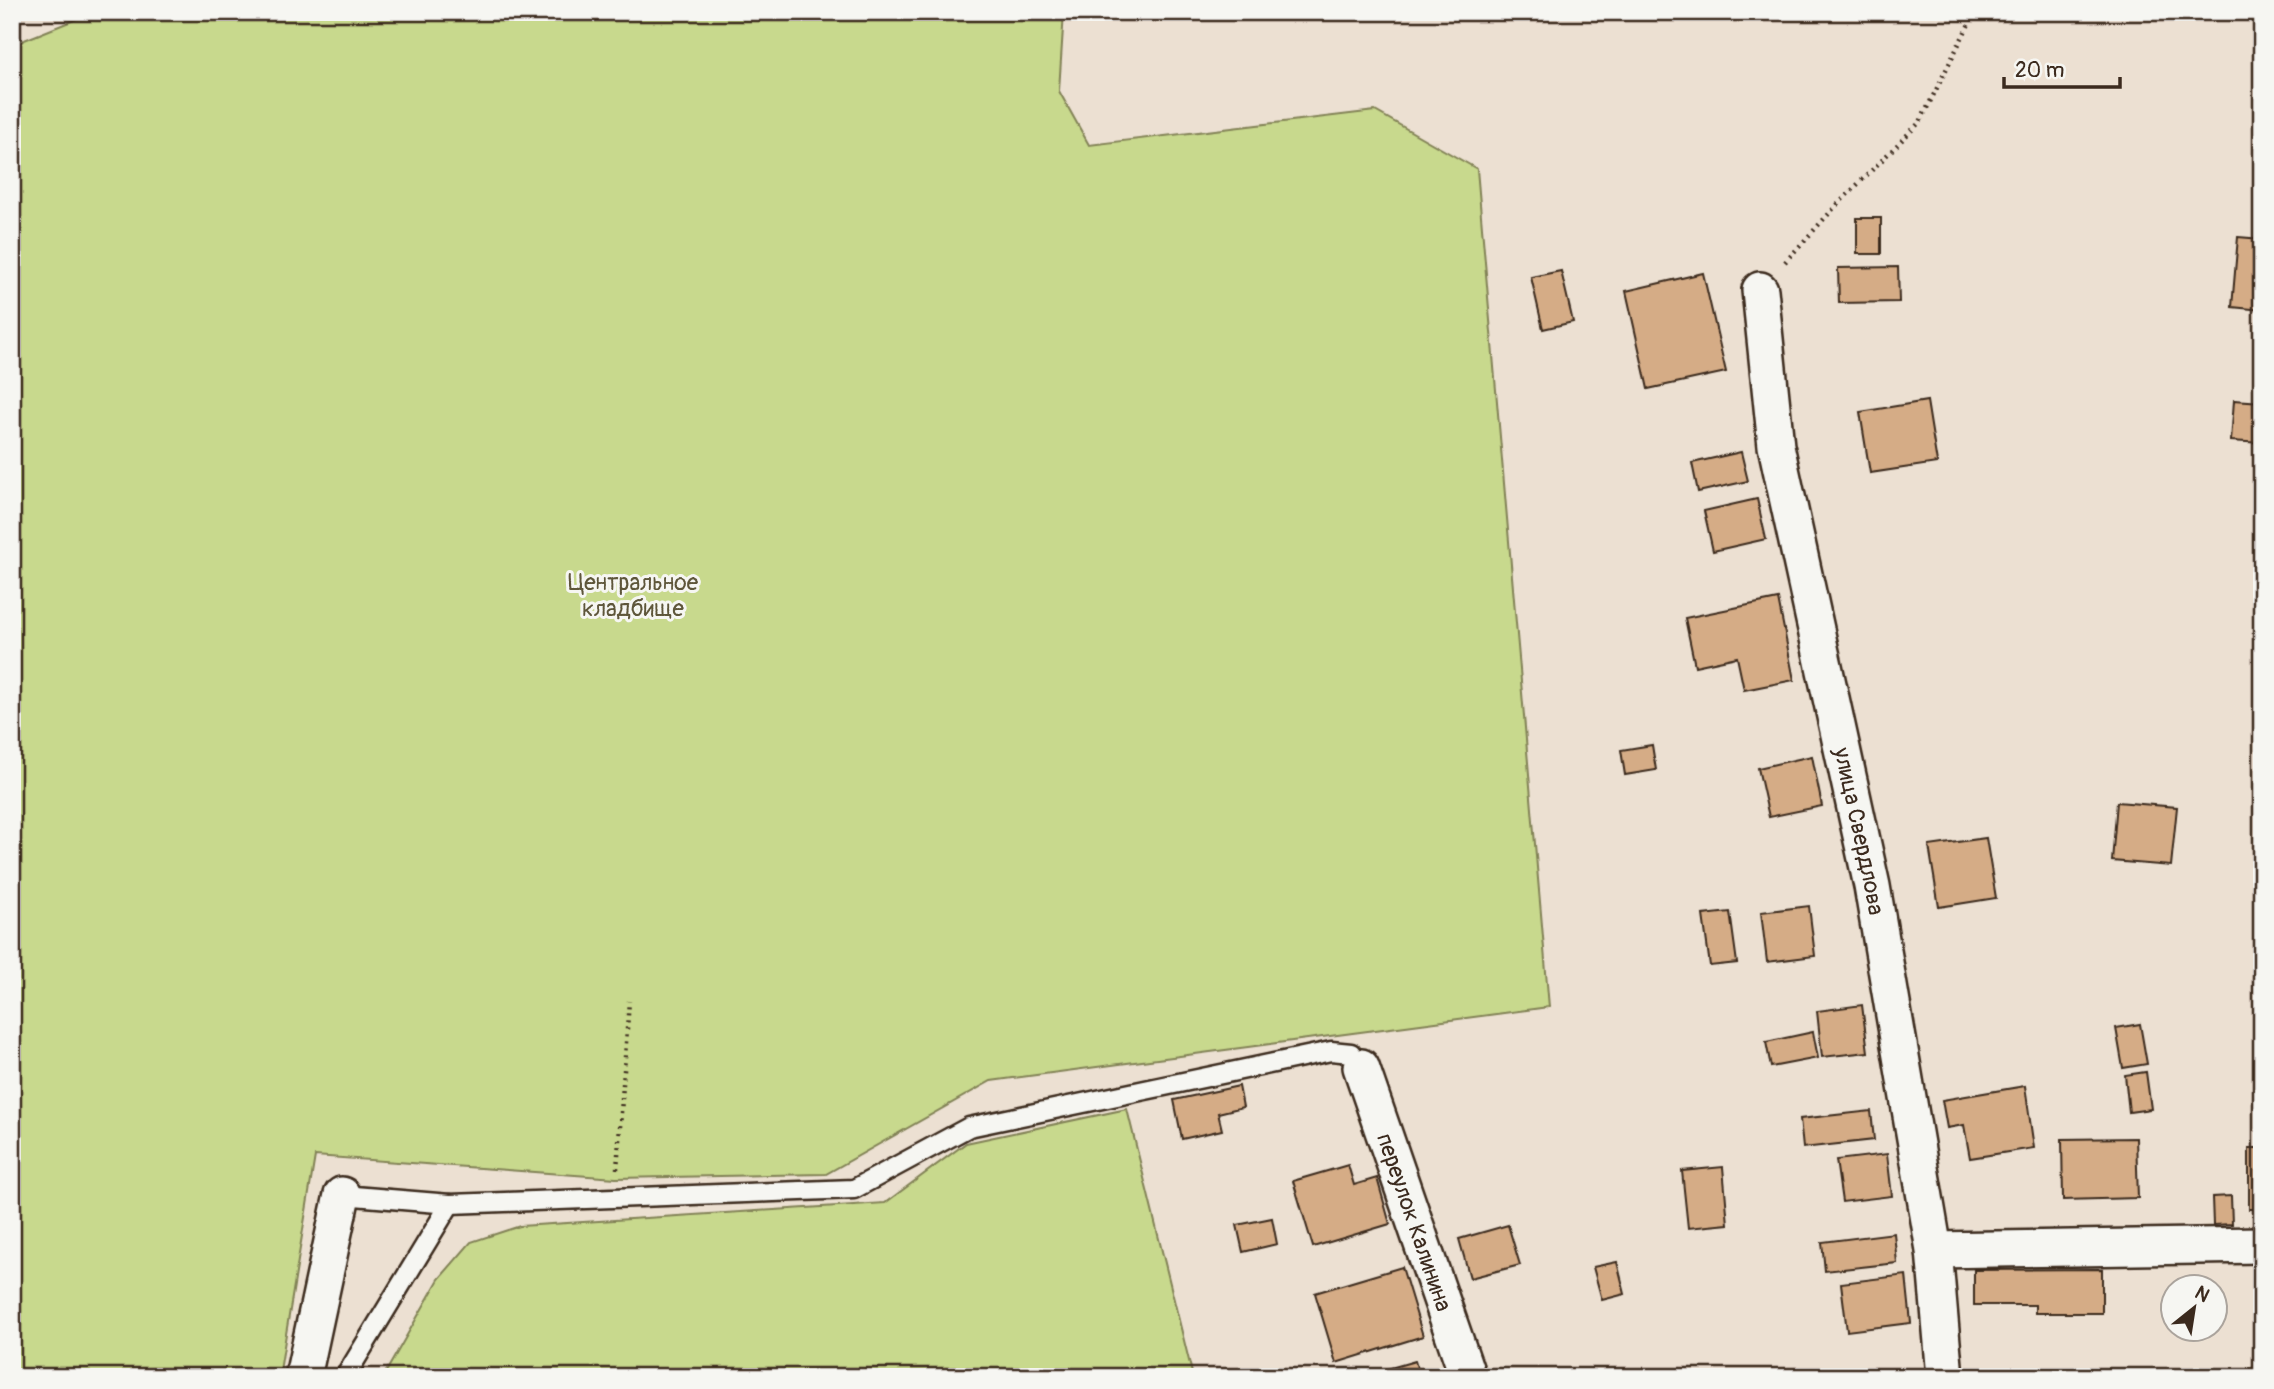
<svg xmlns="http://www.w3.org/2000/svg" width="2274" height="1389" font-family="Pangolin,sans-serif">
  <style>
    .green { fill: #c8d98d; stroke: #828256; stroke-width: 2 }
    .building { fill: #d5ac86; stroke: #3b2a1e; stroke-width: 2 }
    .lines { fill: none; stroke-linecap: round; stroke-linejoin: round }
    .service-casing { stroke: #3b2a1e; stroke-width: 23 }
    .minor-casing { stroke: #3b2a1e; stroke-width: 40 }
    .path { stroke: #3b2a1e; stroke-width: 4.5; stroke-dasharray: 2 5; stroke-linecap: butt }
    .service { stroke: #f6f6f2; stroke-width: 18 }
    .minor { stroke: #f6f6f2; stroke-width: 35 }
    .labels { text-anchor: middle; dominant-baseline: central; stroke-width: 6; stroke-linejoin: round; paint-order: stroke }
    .park-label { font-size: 23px; fill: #5e563a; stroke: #f6f6f2 }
    .street-label { font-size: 23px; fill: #3b2a1e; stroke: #f6f6f2 }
  </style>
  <rect width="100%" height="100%" fill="#ece0d2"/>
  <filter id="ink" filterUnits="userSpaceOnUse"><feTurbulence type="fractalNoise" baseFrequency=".0143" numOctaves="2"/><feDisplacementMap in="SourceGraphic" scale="14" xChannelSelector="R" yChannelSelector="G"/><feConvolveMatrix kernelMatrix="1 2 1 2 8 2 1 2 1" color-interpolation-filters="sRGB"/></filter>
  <g filter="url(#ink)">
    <g class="green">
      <path d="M94,12H1064L1059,91L1089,145L1375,111L1477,169L1549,1007L991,1081L826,1174L616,1178L315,1156L279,1377H12V45Z"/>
      <path d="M1127,1109L1193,1377H383L439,1279L471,1242L520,1226L885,1203L966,1143Z"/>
    </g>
    <g class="building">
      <rect x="1857" y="218" width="24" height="36"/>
      <path d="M2238,237L2262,239V310L2232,307Z"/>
      <path d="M1898,267L1899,302L1839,303L1838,268Z"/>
      <path d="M1561,271L1573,322L1543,329L1531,277Z"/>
      <path d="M1703,273L1726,372L1648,389L1626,291Z"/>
      <path d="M2234,400L2262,402V443L2231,441Z"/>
      <path d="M1927,401L1937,463L1870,473L1860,412Z"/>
      <path d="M1741,452L1748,481L1698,492L1692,463Z"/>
      <path d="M1757,499L1766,539L1713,551L1704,511Z"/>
      <path d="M1778,599L1794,680L1744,690L1737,657L1695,666L1685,618Z"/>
      <path d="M1652,745L1656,770L1625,775L1621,750Z"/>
      <path d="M1812,756L1822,806L1769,817L1758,768Z"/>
      <path d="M2117,802L2177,807L2171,866L2112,861Z"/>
      <path d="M1986,838L1996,898L1939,907L1929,846Z"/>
      <path d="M1809,906L1815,956L1767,962L1761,912Z"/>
      <path d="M1730,912L1737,963L1710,966L1703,915Z"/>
      <path d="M1862,1005L1868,1052L1822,1057L1817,1011Z"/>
      <path d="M2140,1024L2147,1064L2123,1068L2116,1028Z"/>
      <path d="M1813,1032L1818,1058L1771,1067L1766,1042Z"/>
      <path d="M2146,1072L2151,1109L2129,1112L2125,1075Z"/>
      <path d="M1239,1086L1243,1107L1218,1113L1222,1130L1182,1139L1174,1100Z"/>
      <path d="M2025,1086L2034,1148L1970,1158L1964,1125L1947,1128L1942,1100Z"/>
      <path d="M1871,1111L1874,1140L1803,1148L1800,1119Z"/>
      <path d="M2136,1138L2138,1198L2063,1200L2062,1139Z"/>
      <rect x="2249" y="1148" width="13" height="61"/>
      <path d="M1887,1154L1892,1196L1842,1202L1836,1160Z"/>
      <path d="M1348,1165L1354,1185L1377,1178L1390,1224L1313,1247L1293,1181Z"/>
      <path d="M1723,1167L1728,1224L1688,1228L1682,1171Z"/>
      <path d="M2231,1196L2232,1224L2213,1225L2212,1197Z"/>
      <path d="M1272,1218L1277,1244L1243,1252L1237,1225Z"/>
      <path d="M1508,1225L1520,1265L1470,1278L1459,1239Z"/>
      <path d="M1894,1233L1897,1263L1825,1271L1822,1242Z"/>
      <path d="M1617,1262L1625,1294L1602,1300L1593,1267Z"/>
      <path d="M1402,1267L1423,1336L1336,1363L1315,1293Z"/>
      <path d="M2102,1269V1313H2035V1305H1974V1270Z"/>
      <path d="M1906,1275L1911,1323L1847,1331L1841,1283Z"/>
      <path d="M1415,1361L1420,1377H1359Z"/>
      <rect x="1978" y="1376" width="93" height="1"/>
    </g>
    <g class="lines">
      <defs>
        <g id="service">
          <path d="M342,1195L450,1204L854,1189L969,1127L1331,1051L1351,1053L1361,1067"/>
          <path d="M345,1377L450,1204"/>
        </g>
        <g id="minor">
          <path id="s1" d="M1760,290L1776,446L1872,886L1934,1250L1945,1377"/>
          <path id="s2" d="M1361,1067L1468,1377"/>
          <path d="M1934,1250L2262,1245"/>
          <path d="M303,1377L342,1195"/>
        </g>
      </defs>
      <use href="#service" class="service-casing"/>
      <use href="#minor" class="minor-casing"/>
      <g class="path">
        <path d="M1785,262L1835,207L1920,122L1975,12"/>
        <path d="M617,1169L629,1001"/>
      </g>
      <use href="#service" class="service"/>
      <use href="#minor" class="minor"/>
    </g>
  </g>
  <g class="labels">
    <g class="park-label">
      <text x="633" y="582">Центральное<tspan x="633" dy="26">кладбище</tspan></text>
    </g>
    <g class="street-label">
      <text stroke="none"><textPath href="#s1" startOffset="551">улица Свердлова</textPath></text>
      <text stroke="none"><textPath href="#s2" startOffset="164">переулок Калинина</textPath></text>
    </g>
  </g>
  <rect width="2274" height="1389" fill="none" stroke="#f6f6f2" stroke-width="42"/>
  <rect x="21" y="21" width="2232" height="1347" fill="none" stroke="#3b2a1e" stroke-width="2.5" filter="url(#ink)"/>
  <g transform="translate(2194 1308) rotate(30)"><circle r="33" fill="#f6f6f2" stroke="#aba49d" stroke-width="2"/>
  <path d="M0-5L12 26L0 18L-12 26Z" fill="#3b2a1e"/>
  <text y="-10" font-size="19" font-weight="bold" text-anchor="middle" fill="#3b2a1e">N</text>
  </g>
  <path d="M2004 77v10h116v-10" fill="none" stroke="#3b2a1e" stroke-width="3.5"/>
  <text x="2015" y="77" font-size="21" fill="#3b2a1e" stroke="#f6f6f2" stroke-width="5" paint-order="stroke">20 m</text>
</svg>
